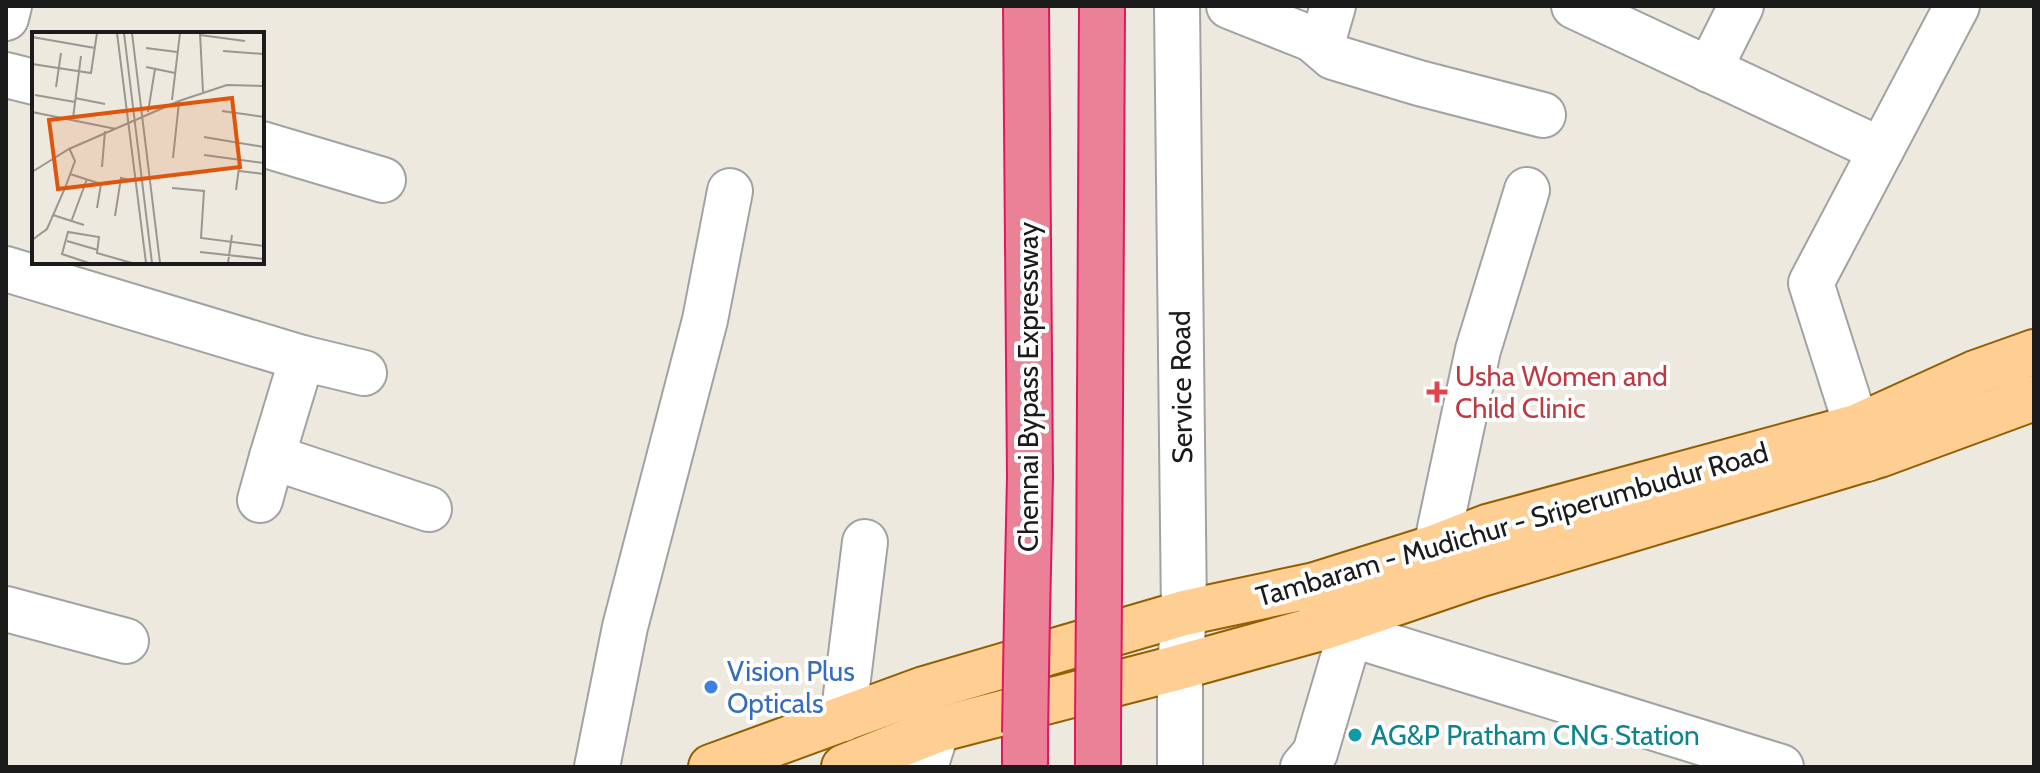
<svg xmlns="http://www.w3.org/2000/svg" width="2040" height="773" font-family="Cabin,sans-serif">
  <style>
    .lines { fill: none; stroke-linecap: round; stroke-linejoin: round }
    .minor-casing { stroke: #a2a2a2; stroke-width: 48 }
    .major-casing { stroke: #925f00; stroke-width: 48 }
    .highway-casing { stroke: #df1860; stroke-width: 48 }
    .minor { stroke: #fff; stroke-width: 44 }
    .major { stroke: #ffce93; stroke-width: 44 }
    .highway { stroke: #eb8196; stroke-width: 44 }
    .highway-bridge-casing { stroke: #df1860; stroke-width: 48; stroke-linecap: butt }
    .highway-bridge { stroke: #eb8196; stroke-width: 44 }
    .health-dot { fill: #e0444e; stroke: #fff; stroke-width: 3 }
    .shop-dot { fill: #3f7fe0; stroke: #fff; stroke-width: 3 }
    .culture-dot { fill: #0f9aa8; stroke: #fff; stroke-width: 3 }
    .labels { text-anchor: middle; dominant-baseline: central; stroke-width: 8; stroke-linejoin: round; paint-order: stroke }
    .health-label { font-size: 28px; fill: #be3a42; stroke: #fff; text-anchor: start }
    .street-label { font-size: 28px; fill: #1b1b1b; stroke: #fff }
    .shop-label { font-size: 28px; fill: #366cbe; stroke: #fff; text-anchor: start }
    .culture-label { font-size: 28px; fill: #0d838f; stroke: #fff; text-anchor: start }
    .inset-road { fill: none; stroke: #999791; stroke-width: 2 }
    .view { fill: #de560d; fill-opacity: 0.15; stroke: #de560d; stroke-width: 4 }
    .inset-edge { fill: none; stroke: #1b1b1b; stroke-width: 4 }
  </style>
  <rect width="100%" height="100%" fill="#ede9df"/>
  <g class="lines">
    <defs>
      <g id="minor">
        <path d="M1177,6L1184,613L1180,667V767"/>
        <path d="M1229,6L1312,39L1324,37L1333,6"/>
        <path d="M1574,6L1881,150"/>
        <path d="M6,18L9,6"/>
        <path d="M1312,39L1333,57L1419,83L1543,115"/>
        <path d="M1709,70L1741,6"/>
        <path d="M6,75L34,82"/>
        <path d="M262,144L383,180"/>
        <path d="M6,269L302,358L364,373"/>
        <path d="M272,457L302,358"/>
        <path d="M1867,459L1811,283L1957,6"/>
        <path d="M260,500L272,457L429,509"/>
        <path d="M1437,579L1436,547L1478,350L1527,190"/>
        <path d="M1321,604L1328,626L1350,634L1781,767"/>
        <path d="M6,609L126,641"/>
        <path d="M843,719L865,542"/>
        <path d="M597,767L625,627L705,320L730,191"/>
        <path d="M925,767L937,730"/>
        <path d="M1303,767L1315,753L1350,634"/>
      </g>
      <g id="major">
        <path d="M711,767L924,689L1184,613L1315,585L1436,547L1487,527L1856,427L1975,373L2034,352"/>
        <path d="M844,767L937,730L1180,667L1328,626L1478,575L1879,455L2034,398"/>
      </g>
      <g id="highway">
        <path d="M1026,6L1030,477L1027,615"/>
        <path d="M1099,597L1102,6"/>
        <path d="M1025,767V733"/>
        <path d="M1098,767V727"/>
      </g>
    </defs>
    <use href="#minor" class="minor-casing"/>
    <use href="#major" class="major-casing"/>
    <use href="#highway" class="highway-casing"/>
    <use href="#minor" class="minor"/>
    <use href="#major" class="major"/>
    <use href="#highway" class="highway"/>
    <defs>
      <g id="highway-bridge">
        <path d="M1098,727L1099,597"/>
        <path d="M1025,733L1027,615"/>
      </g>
    </defs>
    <use href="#highway-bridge" class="highway-bridge-casing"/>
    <use href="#highway-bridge" class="highway-bridge"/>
  </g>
  <path class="health-dot" d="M1433 380h8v8h8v8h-8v8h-8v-8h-8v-8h8z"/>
  <circle class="shop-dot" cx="711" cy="687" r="8"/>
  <circle class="culture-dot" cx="1355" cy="735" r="8"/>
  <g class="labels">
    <g class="health-label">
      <text x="1455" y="376">Usha Women and<tspan x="1455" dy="32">Child Clinic</tspan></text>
    </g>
    <g class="street-label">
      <text transform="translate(1028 387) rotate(-90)">Chennai Bypass Expressway</text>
      <text transform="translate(1181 387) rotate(-91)">Service Road</text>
      <text transform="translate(1512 524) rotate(-16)">Tambaram - Mudichur - Sriperumbudur Road</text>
    </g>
    <g class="shop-label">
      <text x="727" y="671">Vision Plus<tspan x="727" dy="32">Opticals</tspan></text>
    </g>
    <g class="culture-label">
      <text x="1371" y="735">AG&amp;P Pratham CNG Station</text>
    </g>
  </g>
  <g transform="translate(32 32)">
    <rect width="232" height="232" fill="#ede9df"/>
    <path class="inset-road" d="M85,1L114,231M92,1L120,231M100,1L128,231M168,1L171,60M168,3L213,9M0,5L63,16M114,16L145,20M191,19L232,22M0,32L59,41L65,1M114,35L143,41M24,55L29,21M3,63L43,70M43,66L73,72M140,68L148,1M190,79L232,85M0,80L84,97M116,80L123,37M41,86L49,24M172,105L232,115M172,123L232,131M141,126L147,70M70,135L73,99M207,139L232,142M0,140L37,117L147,69L195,53L232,54M38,142L69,152L65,176M140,156L172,159L169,206L232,214M204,158L208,128M21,183L52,193M83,184L89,146L103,149M39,190L55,147M0,208L15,197L33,156L43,129L37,116M35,209L66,218M168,220L232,227M57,231L30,222L36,200L67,205L65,221L100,231M196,231L200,203"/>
    <path class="view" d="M200,66L208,135L26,157L17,88Z"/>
    <rect width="232" height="232" class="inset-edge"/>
  </g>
  <rect width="2040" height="773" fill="none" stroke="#1b1b1b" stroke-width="16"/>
</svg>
